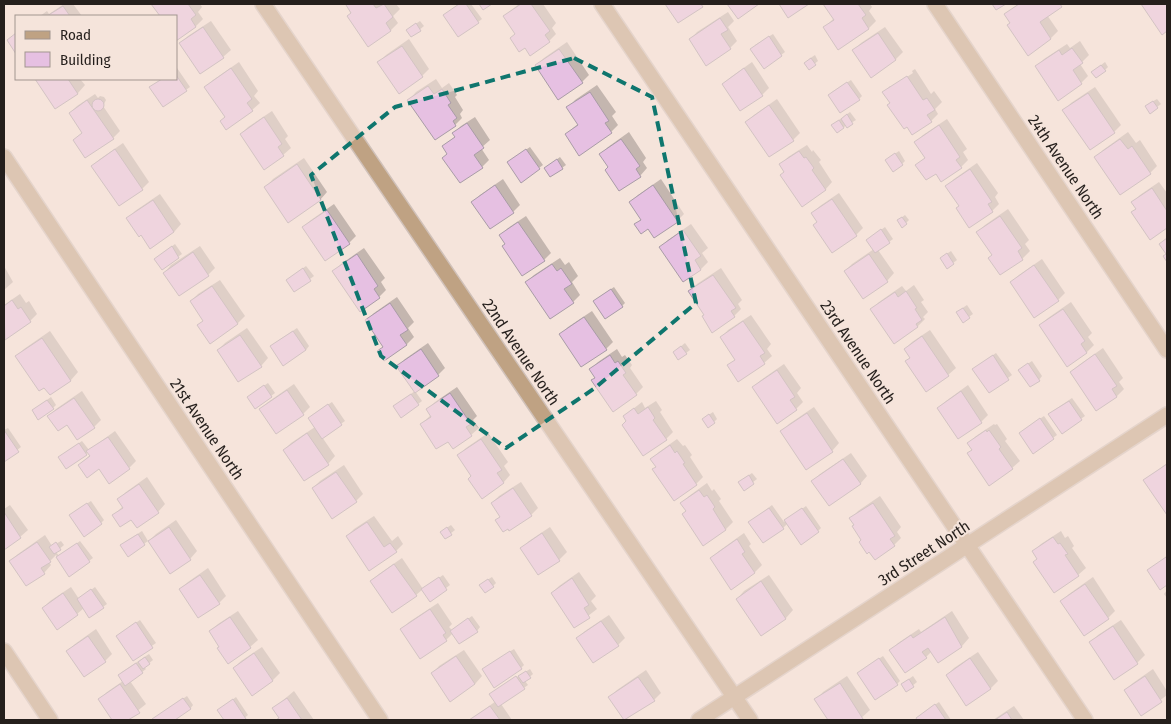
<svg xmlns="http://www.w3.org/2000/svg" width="1171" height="724" font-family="'Fira Sans Condensed',sans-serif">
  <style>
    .shadow { fill: #0003 }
    .building { fill: #e6c0e2; stroke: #a99ca7 }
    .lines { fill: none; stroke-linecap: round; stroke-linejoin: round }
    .minor-casing { stroke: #d0c1b9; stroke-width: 18 }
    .minor { stroke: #bfa283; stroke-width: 15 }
    .marked { fill: none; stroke: #0f766e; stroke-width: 4; stroke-dasharray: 10 6; stroke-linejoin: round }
    .labels { text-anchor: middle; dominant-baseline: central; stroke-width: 4; stroke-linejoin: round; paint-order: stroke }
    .street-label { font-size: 16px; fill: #251f1c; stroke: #f5e4db }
  </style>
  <rect width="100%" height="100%" fill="#f5e4db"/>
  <g class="shadow">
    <path d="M64,4H73L82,16H40L47,11L49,14Z"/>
    <path d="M153,4H200L202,7L198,12L203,19L196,26L177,39L176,16H161Z"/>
    <path d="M349,4H396L400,9L393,16L398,23L391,30L368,45L347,6Z"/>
    <path d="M459,4H471L482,19L478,22L445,15Z"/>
    <path d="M519,4H543L556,23L552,28L556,34L549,41L516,33L504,16Z"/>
    <path d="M824,4H870L872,7L869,11L876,21L869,28L839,48L825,27L834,18Z"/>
    <path d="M1018,4H1063L1047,15L1058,31L1051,38L1011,22L1006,14Z"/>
    <path d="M1143,4H1167V30L1163,33Z"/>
    <path d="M728,12L734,21L728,27L737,41L730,48L690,40L697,32Z"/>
    <path d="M211,21L231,50L223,57L200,73L180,43L188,36Z"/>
    <path d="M420,21L424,26L412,36L411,27Z"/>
    <path d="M885,27L903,52L896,59L871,76L854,50L861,43Z"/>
    <path d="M773,34L785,52L765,67L755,45Z"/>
    <path d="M409,39L429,69L422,76L379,62L386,55Z"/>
    <path d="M1080,41L1089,55L1080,64L1088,76L1081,83L1037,66L1044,59L1067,44L1070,48Z"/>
    <path d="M567,42L589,75L582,82L537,65L544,58Z"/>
    <path d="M815,55L818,61L809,68V59Z"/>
    <path d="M239,62L258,91L254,96L260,103L252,110L206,87L213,80Z"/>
    <path d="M752,62L769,88L762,95L723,84L731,77Z"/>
    <path d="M1105,62L1108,67L1105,70L1096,69Z"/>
    <path d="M177,68L190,87L163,106L154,84L162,79H176Z"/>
    <path d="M915,69L931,94L934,91L942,102L935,109L938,114L931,121L891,103L884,92L890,86V88L913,73L912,71Z"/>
    <path d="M36,79H80L85,85L78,93L56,107Z"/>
    <path d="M436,79L442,88L449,83L457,95L455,97L463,110L460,114L462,118L455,125L409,100L416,92Z"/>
    <path d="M851,80L862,96L859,99L832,92Z"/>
    <path d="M597,85L616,112L612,116L618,125L611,132L566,134L579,123L568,108L575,100Z"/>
    <path d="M1095,87L1121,125L1114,132L1064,111L1071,103Z"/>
    <path d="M95,94L98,98L100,96L104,97L106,100L103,106L120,131L113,138L74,140L83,132L70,113L77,106Z"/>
    <path d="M777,99L800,133L793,140L747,122L754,115Z"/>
    <path d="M1157,99L1161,104L1157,107L1150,103Z"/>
    <path d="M272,111L288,136L285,139L291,148L283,155L264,168L241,134L248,127Z"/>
    <path d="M850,112L856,120L837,131L836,122Z"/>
    <path d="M475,117L490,140L481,148L489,160L482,167L448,153L443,146L456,136L454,133L461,126Z"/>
    <path d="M947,119L967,149L963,152L968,160L961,167L941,180L936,172L917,165L926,157L916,142L923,135Z"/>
    <path d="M629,132L646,158L643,162L647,168L640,176L601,154L608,147Z"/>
    <path d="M1128,132L1136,143L1140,140L1157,166L1150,173L1096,157L1103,150Z"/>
    <path d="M123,143L149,182L142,189L93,166L100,159Z"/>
    <path d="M807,145L812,152L813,150L821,160L819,162L832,182L825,190L785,171L781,165L788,157Z"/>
    <path d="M530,147L543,165L521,181L512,159Z"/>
    <path d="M899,151L905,161L902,164L890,157Z"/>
    <path d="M560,157L566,165L551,176L549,165Z"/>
    <path d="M304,158L327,192L320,200L266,187L273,179Z"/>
    <path d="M977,163L998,193L995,197L999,204L992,211L960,206L947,186L954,179Z"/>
    <path d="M503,179L520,205L513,212L473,202L480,195Z"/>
    <path d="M661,179L684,214L677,221L648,228L636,224L642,218L631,202L638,195Z"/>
    <path d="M1159,182L1167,193V227L1151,238L1133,212L1137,208L1133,202L1140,195Z"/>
    <path d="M839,193L863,228L856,235L818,221L813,213L820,206Z"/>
    <path d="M160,194L181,224L174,232L128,219L135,211Z"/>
    <path d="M334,204L356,236L349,243L303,227L311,220Z"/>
    <path d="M1008,209L1029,240L1025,244L1030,251L1022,259L1000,274L993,254L978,232L985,225Z"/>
    <path d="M905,215L909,220L906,223L898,220Z"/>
    <path d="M526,216L551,253L544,260L523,275L501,235L508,228Z"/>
    <path d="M691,224L708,248L702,253L708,262L701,269L684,280L661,247L668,240Z"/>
    <path d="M885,227L893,239L878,250L894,273L887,281L845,271L852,264L874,249L867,240Z"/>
    <path d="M175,244L182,254L162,268L155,259Z"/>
    <path d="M200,246L215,268L208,275L164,273L171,265Z"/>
    <path d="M364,248L385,278L381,282L386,290L379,297L334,271L341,264Z"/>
    <path d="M951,251L957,260L953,263L945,255Z"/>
    <path d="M560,258L565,265L569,262L578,276L572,282L580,295L573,302L527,282L534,275Z"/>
    <path d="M1042,259L1065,293L1058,300L1012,282L1019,275Z"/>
    <path d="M4,266L13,282L4,290Z"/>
    <path d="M306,266L314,276L294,291L287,280Z"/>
    <path d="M721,268L742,300L738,304L741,309L734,316L705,315L689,292L697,284Z"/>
    <path d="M220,280L245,316L238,323L204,320L191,301L198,294Z"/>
    <path d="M914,285L924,300L921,302L928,312L923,317L925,319L918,326L894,342L872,309L879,302L902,286L906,291Z"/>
    <path d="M614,287L625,303L622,306L598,298Z"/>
    <path d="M20,294L26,303L29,301L37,314L30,321L5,338L4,336V305Z"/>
    <path d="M397,297L414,322L408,328L414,337L407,344L384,359L378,351L384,346L367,320L374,313Z"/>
    <path d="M1071,302L1092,333L1088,337L1094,345L1086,353L1040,325L1048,318Z"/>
    <path d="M967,305L973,314L963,321L961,309Z"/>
    <path d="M592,311L613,342L606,349L561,334L568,327Z"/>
    <path d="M751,315L771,344L767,349L772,356L764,363L739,381L729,366L736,359L721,338L728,330Z"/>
    <path d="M247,328L268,358L261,366L218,350L225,343Z"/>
    <path d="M297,328L309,346L306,350L275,343Z"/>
    <path d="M930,330L956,368L948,375L911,357L905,349L912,342Z"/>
    <path d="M50,331L78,372L71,380L50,394L17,356L24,349Z"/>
    <path d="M428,343L445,368L438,375L398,366L405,359Z"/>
    <path d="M685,343L690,350L686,353L674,352Z"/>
    <path d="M1103,348L1123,378L1119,382L1124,389L1117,396L1097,409L1071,372L1079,365Z"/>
    <path d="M617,349L622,357L625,355L632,365L630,368L643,387L636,394L596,377L591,369L598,362Z"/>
    <path d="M996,353L1012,375L989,392L977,366Z"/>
    <path d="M1032,361L1042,376L1039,380L1023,367Z"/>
    <path d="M784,364L801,388L797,393L803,402L796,409L753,387L761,380Z"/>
    <path d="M268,383L275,393L271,396L252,394Z"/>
    <path d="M294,384L310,407L303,414L260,409L268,402Z"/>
    <path d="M968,385L988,415L981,422L938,408L946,401Z"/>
    <path d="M457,387L477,416L473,420L479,428L471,435L453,448L448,440L421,424L431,415L427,410L435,402Z"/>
    <path d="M82,391L101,420L94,427L68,423L49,416L56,409Z"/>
    <path d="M415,391L422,401L418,404L398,403Z"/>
    <path d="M51,397L56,405L53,408L37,407Z"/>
    <path d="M1072,398L1085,416L1062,432L1053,411Z"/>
    <path d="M656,401L662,410L660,412L673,432L666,439L628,421L624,416L642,402L645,408Z"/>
    <path d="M332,402L345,421L322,437L335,456L328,464L284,450L291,443L315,427L312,415Z"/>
    <path d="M814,407L839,443L832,451L782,432L789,424Z"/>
    <path d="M713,412L717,419L714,422L707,416Z"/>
    <path d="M1044,416L1057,435L1033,452L1024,430Z"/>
    <path d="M994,424L995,425L997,424L1007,439L1005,441L1020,461L1012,468L968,453L973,449L969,443L976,436Z"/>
    <path d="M8,428L21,447L4,460V430Z"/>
    <path d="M115,431L136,461L129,468H99L79,465L90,455L88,452L86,454H63L82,441L89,450Z"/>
    <path d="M488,433L508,462L504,466L510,475L503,483L459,455L466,448Z"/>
    <path d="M677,439L683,446L685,445L692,455L690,457L703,477L696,484L654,469L657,466L652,459L659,452Z"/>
    <path d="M851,453L867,476L860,484L813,481L820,474Z"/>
    <path d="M1167,463V513L1145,480Z"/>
    <path d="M344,465L363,494L356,501L313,488L320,481Z"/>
    <path d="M752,473L757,479L744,489L743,479Z"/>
    <path d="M147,477L165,504L158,512L114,515L123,506L119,499L126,492Z"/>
    <path d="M521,482L538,508L531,515L497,520L501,516L492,503L499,496Z"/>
    <path d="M707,483L712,491L714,489L721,499L719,501L733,522L726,529L703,544L683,514L687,510L682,503L689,496Z"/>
    <path d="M880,496L901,527L897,532L901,538L894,545L863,540L851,519L858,511Z"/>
    <path d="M91,501L104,520L101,523L74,512Z"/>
    <path d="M10,505L28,530L20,537L4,548V509Z"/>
    <path d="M772,505L784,522L806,506L821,528L818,531L788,523L783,528L750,522Z"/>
    <path d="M374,516L392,541L398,536L403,544L396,551L347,536L354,529Z"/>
    <path d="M176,520L197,551L190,559L170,572L149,541L156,534Z"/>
    <path d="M451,525L455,530L446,537L445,529Z"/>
    <path d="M550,527L567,552L559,560L539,574L522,548L529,541Z"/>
    <path d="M142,531L148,541L128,555L125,542Z"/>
    <path d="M1061,531L1065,538L1068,536L1074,546L1072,548L1086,568L1078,575L1054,592L1034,551L1041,544Z"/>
    <path d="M744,533L751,544L749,546L762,565L755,572L732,588L711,558L719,551Z"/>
    <path d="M45,535L52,546L61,541L64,545L56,552L59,556L80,541L93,558L69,575L56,555L49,562L51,565L44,573L26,585L10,561L18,554Z"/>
    <path d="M402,558L423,589L443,575L450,585L430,600L423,589L416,595L371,581L379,574Z"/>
    <path d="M208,568L226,596L219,603L180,589L188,582Z"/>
    <path d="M579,572L596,596L591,601L597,609L575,626L552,593L559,586Z"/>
    <path d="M769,575L793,610L786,618L762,634L737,599L744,591Z"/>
    <path d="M492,577L496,583L493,586L484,582Z"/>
    <path d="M1093,577L1115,611L1108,618L1062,601L1069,594Z"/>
    <path d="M71,587L79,599L95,587L107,604L90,616L84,608L77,614L43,608L50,601Z"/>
    <path d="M1167,590V598L1164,594Z"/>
    <path d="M438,603L452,624L449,627L452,630L472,616L480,627L477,631L453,633L446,640L402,629L409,622Z"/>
    <path d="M238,611L258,640L250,647L220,646L210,631L218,624Z"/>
    <path d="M952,611L969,638L962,646L939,661L932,651L926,657L891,651L898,643L919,629L921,632Z"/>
    <path d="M609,615L625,638L618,645L577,638L585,631Z"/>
    <path d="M140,620L156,643L133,659L121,633Z"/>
    <path d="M1121,620L1145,655L1137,663L1114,678L1091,643L1098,635Z"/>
    <path d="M96,629L112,654L105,661L68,651L75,644Z"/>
    <path d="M262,647L280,673L273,680L252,694L234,668L241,661Z"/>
    <path d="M514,649L524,665L521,668L487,666Z"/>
    <path d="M464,650L482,676L475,684L432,674L439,666Z"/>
    <path d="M978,652L998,681L991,688L967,704L947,675L954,668Z"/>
    <path d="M149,654L153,660L144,667L146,669L130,681L146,704L126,720H114L100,699L107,692L123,681L122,672Z"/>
    <path d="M883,656L900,681L897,684L862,670Z"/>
    <path d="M530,669L533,674L525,681L528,685L501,704L512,720H470L496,701L494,691Z"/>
    <path d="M1153,669L1167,691V695L1142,714L1125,690L1133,683Z"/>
    <path d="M646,670L661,693L654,700L625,720L610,697L617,690Z"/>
    <path d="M847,676L870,710L859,720H830L816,700L823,692Z"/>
    <path d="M913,676L917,682L906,691V681Z"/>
    <path d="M294,691L314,720H276L280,717L274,708Z"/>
    <path d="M187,696L193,705L190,709L173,720H155L154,719Z"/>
    <path d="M236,697L248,715L242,720H226L219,710Z"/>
    <path d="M939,702L951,720H919L917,718L920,715Z"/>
    <path d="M1014,706L1024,720H993Z"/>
  </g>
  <g class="building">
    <path d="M151,4H188L196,15L191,19L196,27L176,41V16H160Z"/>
    <path d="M348,4H373L376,8L384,4L393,17L386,23L391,31L368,47L347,16L351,13L346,5Z"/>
    <path d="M459,4H466L479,23L458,37L443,15Z"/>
    <path d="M479,4H492L483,10Z"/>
    <path d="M521,4H531L550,31L545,35L550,42L530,56L525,48L519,52L510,38L515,34L503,16Z"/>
    <path d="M665,4H701L703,7L678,23Z"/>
    <path d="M727,4H759L738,19Z"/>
    <path d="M779,4H809L788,18Z"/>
    <path d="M823,4H858L866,15L862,18L869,29L838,50L823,27L834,20Z"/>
    <path d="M992,4H1006L996,10Z"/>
    <path d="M1019,4H1060L1062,7L1040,22L1051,39L1028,56L1007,25L1010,23L1004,14Z"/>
    <path d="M1141,4H1167V31L1162,35Z"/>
    <path d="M63,6L70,16H47Z"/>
    <path d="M720,18L728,30L721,34L731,49L706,66L689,39Z"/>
    <path d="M416,23L421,31L411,37L406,30Z"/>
    <path d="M203,27L224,58L200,74L179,43Z"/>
    <path d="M16,33V54L7,40Z"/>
    <path d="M878,33L896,60L871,78L852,50Z"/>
    <path d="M769,36L782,56L764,69L750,49Z"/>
    <path d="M402,46L423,77L399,94L377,62Z"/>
    <path d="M1072,48L1083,63L1073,70L1082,84L1058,101L1035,66L1059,50L1062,55Z"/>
    <path d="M559,49L583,83L558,100L535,65Z"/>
    <path d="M811,58L816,65L809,70L804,63Z"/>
    <path d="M1101,65L1106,71L1096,78L1091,72Z"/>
    <path d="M231,68L252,99L247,103L253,111L226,130L220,121L225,117L204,87Z"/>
    <path d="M744,68L763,96L740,111L722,84Z"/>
    <path d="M176,75L187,91L163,107L149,87L162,79H176Z"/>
    <path d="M907,76L923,100L927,98L935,110L927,115L932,122L912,135L907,127L904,129L887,105L890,103L882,92Z"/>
    <path d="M35,79H68L78,94L55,109Z"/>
    <path d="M847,82L860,100L840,113L828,95Z"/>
    <path d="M428,86L434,94L442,89L451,103L448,105L457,118L453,121L456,126L435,140L407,100Z"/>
    <path d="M590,92L609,121L605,123L612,133L579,156L565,134L578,125L566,107Z"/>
    <path d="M1088,93L1115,133L1090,150L1062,110Z"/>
    <circle cx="98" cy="105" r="6"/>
    <path d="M87,100L114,139L85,158L73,140L82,133L69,113Z"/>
    <path d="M1153,101L1158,108L1150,114L1145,106Z"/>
    <path d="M769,105L794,141L769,157L745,122Z"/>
    <path d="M847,114L853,124L847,128L841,119Z"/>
    <path d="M264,117L282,144L278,147L284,156L264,170L240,134Z"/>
    <path d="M839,120L844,128L837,133L831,125Z"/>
    <path d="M467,123L484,148L474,155L483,168L460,183L442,158L447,154L442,146L455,137L452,133Z"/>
    <path d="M939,125L960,157L956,160L962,168L941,182L936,174L926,180L915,165L925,158L914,142Z"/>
    <path d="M621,139L640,166L636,169L641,177L619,191L605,170L608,167L599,154Z"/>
    <path d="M1120,139L1128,149L1132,146L1151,174L1120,195L1094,157Z"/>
    <path d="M115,149L143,190L119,206L91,166Z"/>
    <path d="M526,149L540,169L521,183L507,162Z"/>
    <path d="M799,151L804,158L806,157L814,168L812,170L826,190L802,207L780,175L784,172L779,164Z"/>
    <path d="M895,153L903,165L893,172L885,160Z"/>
    <path d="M557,159L563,169L550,177L544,168Z"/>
    <path d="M297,164L321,200L288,223L264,187Z"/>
    <path d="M970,169L992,202L988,204L993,212L969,228L956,208L959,206L945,186Z"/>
    <path d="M495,185L514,213L490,229L471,202Z"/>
    <path d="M653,185L678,222L654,238L648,229L641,234L634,224L641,220L629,202Z"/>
    <path d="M1152,188L1167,211V228L1150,240L1131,212L1136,209L1131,202Z"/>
    <path d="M832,199L857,236L832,253L813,225L817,222L811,213Z"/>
    <path d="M153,200L174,232L150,249L141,235L139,237L126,218Z"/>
    <path d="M327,210L350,244L325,261L302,227Z"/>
    <path d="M1000,216L1022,248L1018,251L1023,260L1000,275L988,258L992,255L976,232Z"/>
    <path d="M902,217L907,224L902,228L897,220Z"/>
    <path d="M518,222L545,261L522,276L502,246L505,244L499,235Z"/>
    <path d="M881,229L890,243L875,253L866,240Z"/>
    <path d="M683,230L701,256L695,260L701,270L683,282L659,247Z"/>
    <path d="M1167,238V262L1163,256L1166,254L1159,244Z"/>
    <path d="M172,246L179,258L162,270L154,259Z"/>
    <path d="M193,252L209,276L179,296L163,273Z"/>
    <path d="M947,253L954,264L947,269L940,258Z"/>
    <path d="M357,254L378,286L374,289L380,298L360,312L332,271Z"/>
    <path d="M869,254L888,282L863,299L844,271Z"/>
    <path d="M552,264L557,271L561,268L572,284L564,289L574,303L550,319L525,282Z"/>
    <path d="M1034,265L1059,301L1034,318L1010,282Z"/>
    <path d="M303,268L311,281L294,292L286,280Z"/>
    <path d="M713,275L736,308L731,311L735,317L712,333L702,316L704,315L688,291Z"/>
    <path d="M212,286L238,324L210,344L197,325L203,321L190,301Z"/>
    <path d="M611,289L623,307L605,319L593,301Z"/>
    <path d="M906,291L917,308L915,309L922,320L916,324L918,327L894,344L870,309L895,292L898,297Z"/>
    <path d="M12,300L18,309L21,307L31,322L5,340L4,306Z"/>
    <path d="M390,303L408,330L400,335L407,345L384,361L377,351L383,347L365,320Z"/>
    <path d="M963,308L970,318L963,323L956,312Z"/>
    <path d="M1063,309L1085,341L1081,344L1087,353L1067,367L1039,325Z"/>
    <path d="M584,317L607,350L581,367L559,334Z"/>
    <path d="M743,321L765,353L760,356L765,364L738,382L727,365L735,360L720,337Z"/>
    <path d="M293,331L306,350L283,366L270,346Z"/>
    <path d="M240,335L262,367L238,382L217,350Z"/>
    <path d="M922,336L949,376L926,392L905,361L910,358L904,349Z"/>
    <path d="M42,338L71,381L50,395L44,388L39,391L15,356Z"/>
    <path d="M681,346L687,354L678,360L673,352Z"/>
    <path d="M421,349L439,376L415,393L396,366Z"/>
    <path d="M1095,354L1117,386L1112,389L1117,397L1096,411L1070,372Z"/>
    <path d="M610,355L615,363L618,361L626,373L623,375L637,395L613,412L591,380L595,378L589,369Z"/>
    <path d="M993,355L1009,380L989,393L972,369Z"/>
    <path d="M1028,363L1040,381L1030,387L1018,370Z"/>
    <path d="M777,370L795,397L790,400L797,410L777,424L752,387Z"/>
    <path d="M264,385L272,397L255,409L247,397Z"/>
    <path d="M287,390L304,415L276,434L259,409Z"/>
    <path d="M961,391L982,423L958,439L937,408Z"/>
    <path d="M450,393L471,424L466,427L472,436L453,449L448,442L436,449L420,424L431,417L426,409Z"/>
    <path d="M411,394L419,405L401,418L393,406Z"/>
    <path d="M74,398L95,428L77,440L67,425L58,431L47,416Z"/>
    <path d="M47,400L54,409L38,420L32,410Z"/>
    <path d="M1069,401L1082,420L1062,434L1048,414Z"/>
    <path d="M328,404L342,425L322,439L308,418Z"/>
    <path d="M648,407L655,418L653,420L667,440L643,456L622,425L626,421L623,416L634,408L638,414Z"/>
    <path d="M807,413L833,452L806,470L780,431Z"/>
    <path d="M709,414L715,423L708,428L702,419Z"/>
    <path d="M1040,418L1054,439L1033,454L1019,433Z"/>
    <path d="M4,430L19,452L4,462Z"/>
    <path d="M986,430L987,432L989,430L1001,447L999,449L1013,469L989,486L967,453L972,450L967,443Z"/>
    <path d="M307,433L329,465L304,481L283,450Z"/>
    <path d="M108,437L130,469L109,484L99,469L87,478L78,465L90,456L86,451Z"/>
    <path d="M481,439L502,470L497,473L504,483L482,499L468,479L471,476L457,455Z"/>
    <path d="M79,443L87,455L66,469L58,457Z"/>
    <path d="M670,445L675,453L677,451L685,463L683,464L697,485L674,501L652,469L656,467L650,459Z"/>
    <path d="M843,459L861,484L829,506L811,481Z"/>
    <path d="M1167,464V515L1143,480Z"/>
    <path d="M336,472L357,502L332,519L312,488Z"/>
    <path d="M749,475L754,484L744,491L738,482Z"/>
    <path d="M139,484L159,513L137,528L131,520L120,527L112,515L123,508L117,499Z"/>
    <path d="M513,488L532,516L509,531L508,529L503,532L495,520L500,517L491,503Z"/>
    <path d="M699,490L704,497L707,495L715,507L713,509L726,530L703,546L682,514L686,511L680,503Z"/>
    <path d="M87,503L102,524L84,537L69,515Z"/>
    <path d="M873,503L895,536L890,539L895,546L875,560L869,552L867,554L859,542L861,540L852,526L854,525L849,518Z"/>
    <path d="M769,508L784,529L763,543L748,522Z"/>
    <path d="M802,508L819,532L801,545L784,520Z"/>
    <path d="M4,512L21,538L4,550Z"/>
    <path d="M367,522L384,547L390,543L397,552L369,571L346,536Z"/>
    <path d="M169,527L191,560L170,574L148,541Z"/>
    <path d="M447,527L452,535L445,539L440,532Z"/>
    <path d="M542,533L560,561L538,575L520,548Z"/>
    <path d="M138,534L145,545L128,557L120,545Z"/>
    <path d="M1053,537L1058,544L1060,543L1068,554L1065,555L1079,576L1054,593L1033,562L1037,559L1032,551Z"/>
    <path d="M737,539L745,552L742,554L755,573L731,590L710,558Z"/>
    <path d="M37,542L51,562L41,568L45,574L26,586L9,561Z"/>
    <path d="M56,542L61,550L54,554L49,547Z"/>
    <path d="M77,543L90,562L69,577L56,557Z"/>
    <path d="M1166,557L1167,560V585L1160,590L1147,570Z"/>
    <path d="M394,564L417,596L392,613L370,581Z"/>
    <path d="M200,575L220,604L198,618L179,589Z"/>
    <path d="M439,577L447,590L430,602L421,589Z"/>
    <path d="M572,578L589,605L584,608L590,618L574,628L551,593Z"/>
    <path d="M488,579L494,587L485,593L479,585Z"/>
    <path d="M761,581L786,619L761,636L736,599Z"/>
    <path d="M1085,584L1109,619L1084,636L1060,601Z"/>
    <path d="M91,589L104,608L89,618L77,599Z"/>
    <path d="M63,593L78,615L57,630L42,608Z"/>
    <path d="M430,609L446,633L443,635L447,641L420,659L400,629Z"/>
    <path d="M230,617L251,648L228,664L217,648L219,647L209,631Z"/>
    <path d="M945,617L962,647L938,663L928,648L922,652L927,658L905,673L889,650L911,635L913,638Z"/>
    <path d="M468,618L478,632L459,644L450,631Z"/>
    <path d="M601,621L619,646L593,663L576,638Z"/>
    <path d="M136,622L153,648L133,661L116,636Z"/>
    <path d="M1113,626L1138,664L1114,680L1089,642Z"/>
    <path d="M88,636L106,662L84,677L66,651Z"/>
    <path d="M510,651L522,669L494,688L482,669Z"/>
    <path d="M254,653L273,681L252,696L233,668Z"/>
    <path d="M456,656L475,684L450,702L431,673Z"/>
    <path d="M145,657L150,664L143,669L138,662Z"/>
    <path d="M879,658L898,685L875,700L857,673Z"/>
    <path d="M970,658L991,689L966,706L946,675Z"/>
    <path d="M136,663L143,673L125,686L118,675Z"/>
    <path d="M526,671L531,678L523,683L518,676Z"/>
    <path d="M516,676L525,689L498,707L489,694Z"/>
    <path d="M1145,676L1162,702L1141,716L1124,690Z"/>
    <path d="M638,677L655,701L624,720L608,697Z"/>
    <path d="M909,679L914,687L906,692L901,684Z"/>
    <path d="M840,683L863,719L861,720H828L814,699Z"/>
    <path d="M120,684L140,713L128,720H112L98,699Z"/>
    <path d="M183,698L191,709L175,720H153L152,719Z"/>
    <path d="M287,698L302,720H276L279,718L272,708Z"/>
    <path d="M233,699L246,719L244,720H224L217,710Z"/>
    <path d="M935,704L946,720H917L916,718Z"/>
    <path d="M490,706L500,720H469Z"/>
    <path d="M1007,712L1012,720H995Z"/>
  </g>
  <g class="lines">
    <defs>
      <g id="minor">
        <path d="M263,4L750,720"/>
        <path d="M602,4L1085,720"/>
        <path d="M935,4L1167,350"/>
        <path d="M4,157L380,720"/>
        <path d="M4,651L50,720"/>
        <path d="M699,720L1167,415"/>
      </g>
    </defs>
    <use href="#minor" class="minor-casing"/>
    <use href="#minor" class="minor"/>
  </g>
  <path d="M0 0H1171V724H0ZM574,58L652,97L696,303L595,388L506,448L381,356L311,175L395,107Z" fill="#f5e4db" fill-opacity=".55" fill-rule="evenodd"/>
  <path class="marked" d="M574,58L652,97L696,303L595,388L506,448L381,356L311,175L395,107Z"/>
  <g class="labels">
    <g class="street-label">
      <text transform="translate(1066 167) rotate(56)">24th Avenue North</text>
      <text transform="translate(521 352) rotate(56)">22nd Avenue North</text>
      <text transform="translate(858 352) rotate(56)">23rd Avenue North</text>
      <text transform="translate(207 429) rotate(56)">21st Avenue North</text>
      <text transform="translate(924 553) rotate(-33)">3rd Street North</text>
    </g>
  </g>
  <rect width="1171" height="724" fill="none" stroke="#251f1c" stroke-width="10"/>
  <rect x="15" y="15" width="162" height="65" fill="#f5e4db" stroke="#a2958f"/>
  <rect x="25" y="31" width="25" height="8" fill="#bfa283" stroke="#a2958f"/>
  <text x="60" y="40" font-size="15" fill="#251f1c">Road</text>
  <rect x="25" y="52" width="25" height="15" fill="#e6c0e2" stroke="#a2958f"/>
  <text x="60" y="65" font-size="15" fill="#251f1c">Building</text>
</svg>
